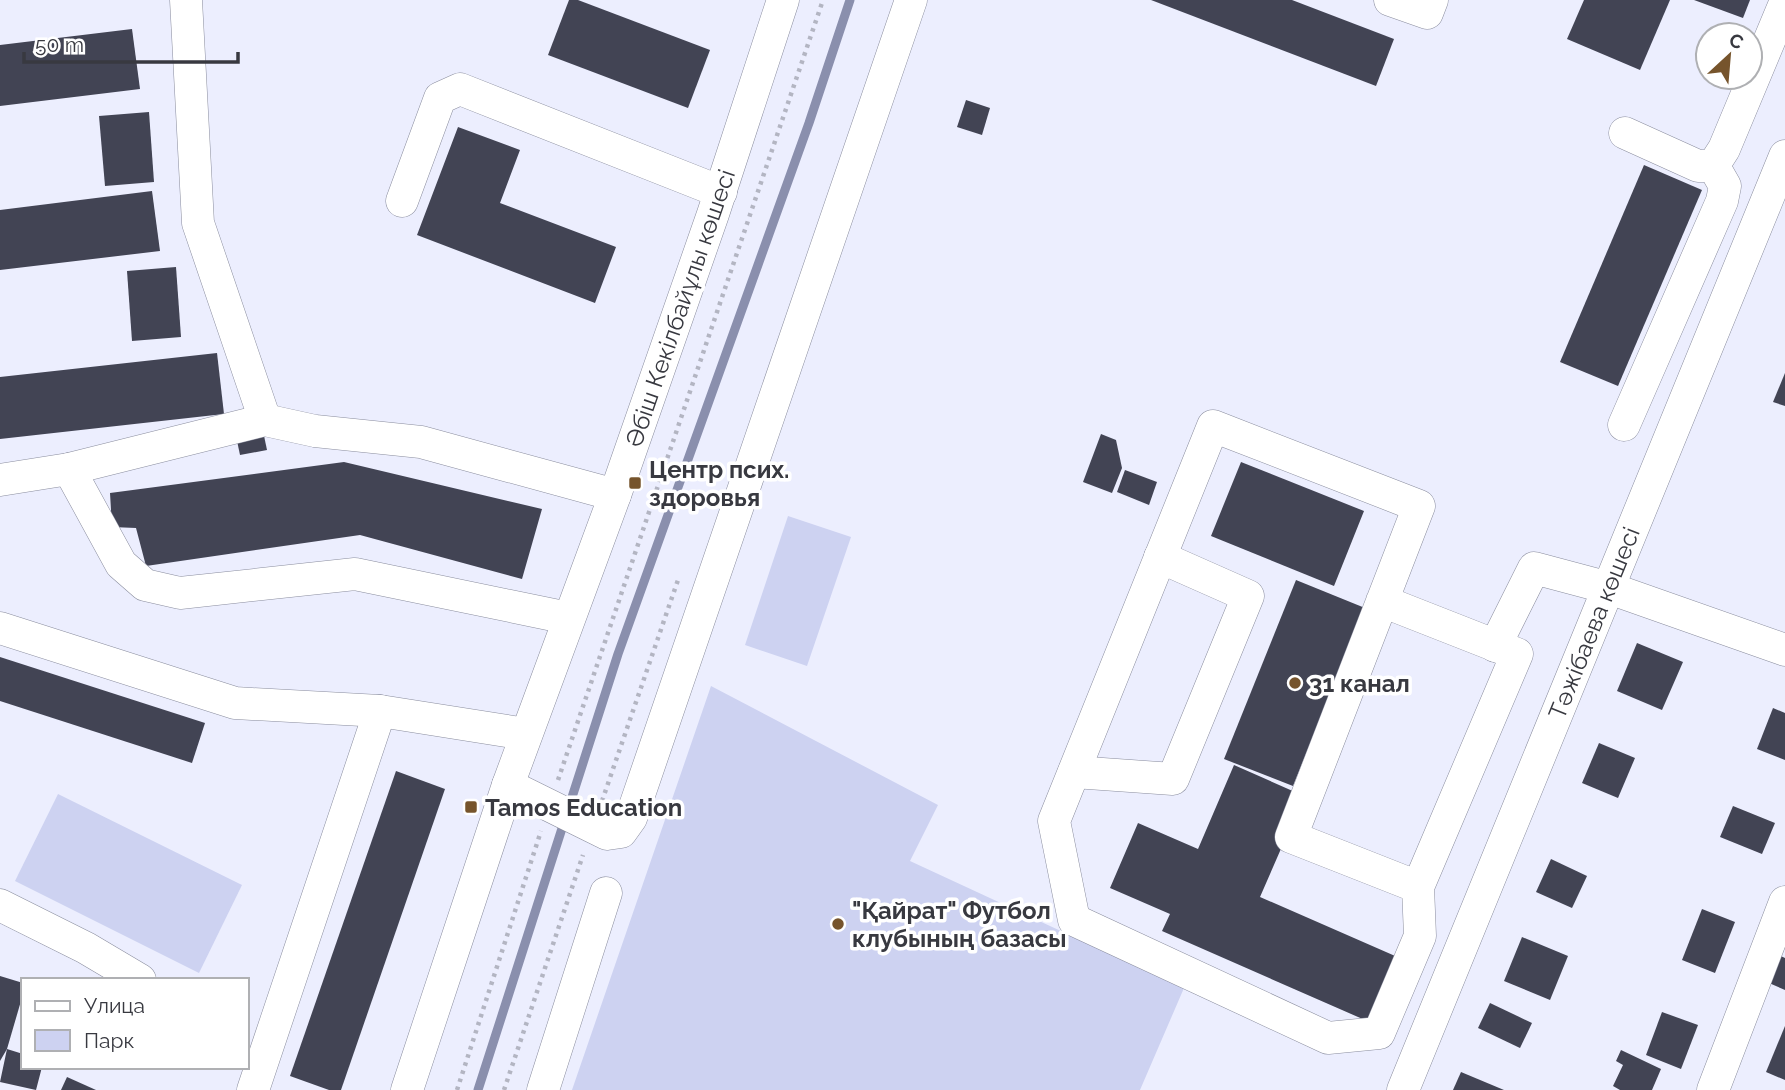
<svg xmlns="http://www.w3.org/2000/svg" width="1785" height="1090" font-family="Raleway,sans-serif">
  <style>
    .green { fill: #cdd2f1 }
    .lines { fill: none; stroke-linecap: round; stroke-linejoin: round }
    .stream { stroke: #8a8fad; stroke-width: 9 }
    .building { fill: #424454 }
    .minor-casing { stroke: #8a8d9e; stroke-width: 33 }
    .path { stroke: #b3b5c2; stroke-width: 4.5; stroke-dasharray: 3.5 5; stroke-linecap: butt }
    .minor { stroke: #fff; stroke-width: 32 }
    .poi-dot { fill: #76542c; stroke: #fff; stroke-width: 2.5 }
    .labels { text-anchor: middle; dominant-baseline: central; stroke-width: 7; stroke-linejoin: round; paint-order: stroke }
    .street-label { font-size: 24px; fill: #383940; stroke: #fff }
    .poi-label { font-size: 24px; font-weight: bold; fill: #383940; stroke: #fff; text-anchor: start }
  </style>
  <rect width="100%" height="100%" fill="#eceefe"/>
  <g class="green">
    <path d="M788,516L851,537L807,666L745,645Z"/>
    <path d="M711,686L938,805L910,861L1184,988L1140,1090H572Z"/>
    <path d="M58,794L242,885L199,973L15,881Z"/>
  </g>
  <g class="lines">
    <path class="stream" d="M478,1090L618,654L809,123L850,0"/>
  </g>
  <g class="building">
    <path d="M569,0H578L710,50L688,108L548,55Z"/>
    <path d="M1151,0H1292L1394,39L1376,86Z"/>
    <path d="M1584,0H1670L1640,70L1567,39Z"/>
    <path d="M1694,0H1750L1743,18Z"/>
    <path d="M132,29L140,89L0,106V45Z"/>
    <path d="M966,100L990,108L982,135L957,127Z"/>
    <path d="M149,112L154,182L105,186L99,116Z"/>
    <path d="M458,127L520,150L500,203L616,247L595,303L417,235Z"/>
    <path d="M1644,165L1702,190L1618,386L1560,362Z"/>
    <path d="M152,191L160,251L0,270V210Z"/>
    <path d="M176,267L181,337L132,341L127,271Z"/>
    <path d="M217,353L224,414L0,439V377Z"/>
    <path d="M1785,373V406L1773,402Z"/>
    <path d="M263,431L267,450L240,455L236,436Z"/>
    <path d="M1101,434L1116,440L1122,468L1112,493L1083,482Z"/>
    <path d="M344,462L542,509L522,579L360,535L146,566L136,528L112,527L110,493Z"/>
    <path d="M1241,462L1364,511L1334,586L1211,536Z"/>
    <path d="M1125,470L1157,482L1149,505L1117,492Z"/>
    <path d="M1296,580L1365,608L1293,786L1224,759Z"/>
    <path d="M1637,643L1683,662L1662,710L1617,691Z"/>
    <path d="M0,657L205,723L192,763L0,701Z"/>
    <path d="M1773,708L1785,713V760L1757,749Z"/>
    <path d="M1599,743L1635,758L1618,798L1582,783Z"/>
    <path d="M1234,765L1304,796L1260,897L1402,959L1374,1024L1162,931L1170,914L1110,888L1138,823L1198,849Z"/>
    <path d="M396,771L445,789L341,1090H329L290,1076Z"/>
    <path d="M1733,806L1775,823L1762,854L1720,837Z"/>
    <path d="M1551,859L1587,876L1572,908L1536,892Z"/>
    <path d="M1702,909L1735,922L1715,973L1682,960Z"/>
    <path d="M1522,937L1568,956L1550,1000L1504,981Z"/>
    <path d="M1774,953L1785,958V990L1762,980Z"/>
    <path d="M0,976L23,983V994L7,1049L0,1061Z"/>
    <path d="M1490,1003L1532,1023L1520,1048L1478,1028Z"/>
    <path d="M1662,1012L1698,1025L1681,1069L1646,1055Z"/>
    <path d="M1785,1026V1080L1766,1072Z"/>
    <path d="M7,1049L23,1054V1067H42L36,1090L0,1082Z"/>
    <path d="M1621,1050L1661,1069L1652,1090H1620L1613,1086L1623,1065L1616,1061Z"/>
    <path d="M1461,1072L1504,1090H1453Z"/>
    <path d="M67,1077L96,1090H61Z"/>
  </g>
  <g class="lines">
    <defs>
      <g id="minor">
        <path d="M186,0L198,223L265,420"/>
        <path d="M1390,0L1427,13L1432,0"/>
        <path d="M1625,133L1698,166H1713L1724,149L1785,3"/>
        <path d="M402,201L440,98L460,89L721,192"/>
        <path d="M1624,425L1722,201L1725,186L1713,165"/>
        <path d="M69,469L121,564L145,585L180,593L355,574L568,618"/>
        <path d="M0,480L69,469L265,420L315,431L421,442L615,495"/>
        <path d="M1382,601L1517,654L1418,887L1420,936L1379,1033L1328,1038L1074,920L1054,821L1213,426L1419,506L1291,837L1418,887"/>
        <path d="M0,628L235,703L380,711L526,734"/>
        <path d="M1495,646L1534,568L1609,588L1785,650"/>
        <path d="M1074,772L1173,779L1248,596L1160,557"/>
        <path d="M508,785L607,834L621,832L631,818L911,0"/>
        <path d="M0,905L86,948L140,980"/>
        <path d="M253,1090L380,711"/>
        <path d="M407,1090L508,785L615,495L713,214L783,0"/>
        <path d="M543,1090L606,893"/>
        <path d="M1403,1090L1785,156"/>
        <path d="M1713,1090L1785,902"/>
      </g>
    </defs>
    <use href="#minor" class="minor-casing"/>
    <g class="path">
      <path d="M558,780L823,0"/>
      <path d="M602,801L679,577"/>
      <path d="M457,1090L541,831"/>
      <path d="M504,1090L583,855"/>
    </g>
    <use href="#minor" class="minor"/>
  </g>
  <g class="poi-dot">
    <rect x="628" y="476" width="14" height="14" rx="3.5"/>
    <circle cx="1295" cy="683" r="7"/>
    <rect x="464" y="800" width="14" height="14" rx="3.5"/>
    <circle cx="838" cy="924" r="7"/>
  </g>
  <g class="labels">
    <g class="street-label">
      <text transform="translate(680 308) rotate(-71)">Әбіш Кекілбайұлы көшесі</text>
      <text transform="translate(1594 623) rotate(-68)">Тәжібаева көшесі</text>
    </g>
    <g class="poi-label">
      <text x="649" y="469">Центр псих.<tspan x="649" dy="28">здоровья</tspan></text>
      <text x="1309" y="683">31 канал</text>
      <text x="485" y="807">Tamos Education</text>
      <text x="852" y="910">"Қайрат" Футбол<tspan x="852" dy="28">клубының базасы</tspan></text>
    </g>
  </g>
  <rect x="21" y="978" width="228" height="91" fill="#ffffff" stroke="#afb0b3" stroke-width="2"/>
  <rect x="35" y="1001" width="35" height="10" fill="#ffffff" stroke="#afb0b3" stroke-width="2"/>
  <text x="84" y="1013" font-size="21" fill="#383940">Улица</text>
  <rect x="35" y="1030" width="35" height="21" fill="#cdd2f1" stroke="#afb0b3" stroke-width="2"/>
  <text x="84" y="1048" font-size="21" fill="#383940">Парк</text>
  <g transform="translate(1729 56) rotate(26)"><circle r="33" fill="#ffffff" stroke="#afb0b3" stroke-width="2"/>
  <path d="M0-5L12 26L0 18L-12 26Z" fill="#76542c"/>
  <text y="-10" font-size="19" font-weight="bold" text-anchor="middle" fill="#383940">С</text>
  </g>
  <path d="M24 52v10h214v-10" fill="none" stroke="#383940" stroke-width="3.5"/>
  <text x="35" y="52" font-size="21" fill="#383940" stroke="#ffffff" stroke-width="5" paint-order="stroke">50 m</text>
</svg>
